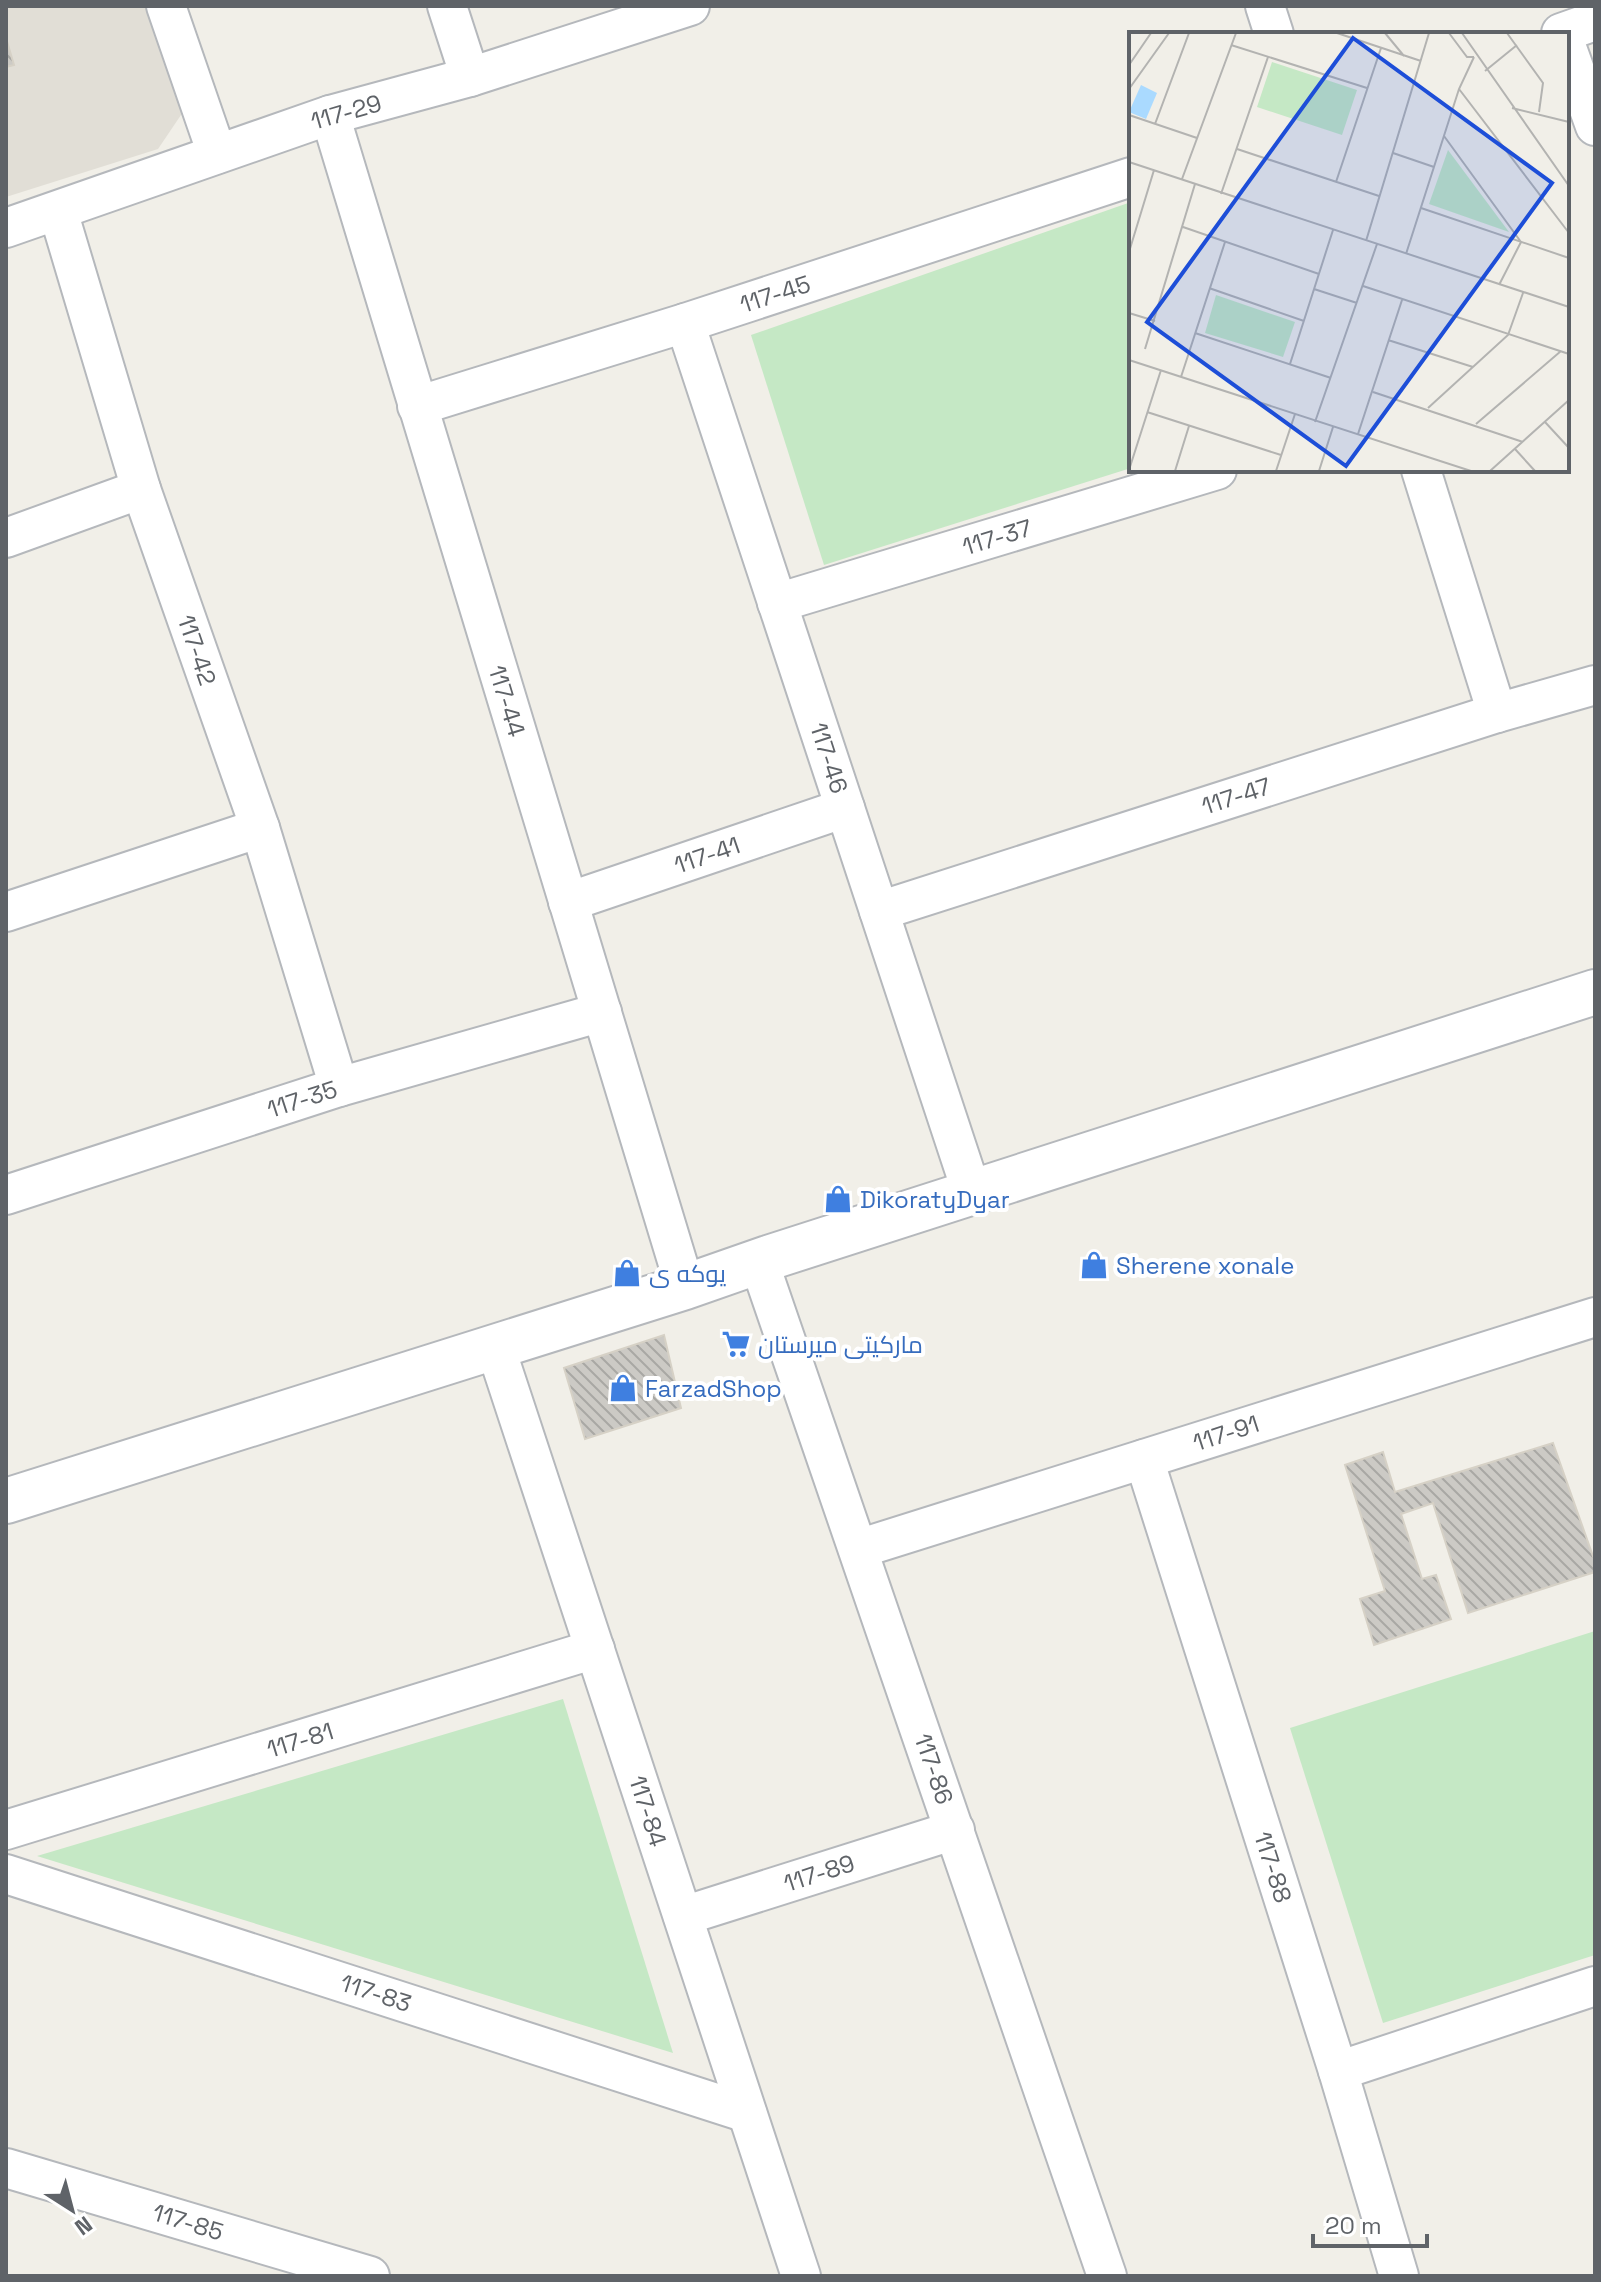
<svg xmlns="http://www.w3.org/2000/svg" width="1601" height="2282" font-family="'Space Grotesk',Cairo,sans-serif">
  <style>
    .education { fill: #e1ded6 }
    .green { fill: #c5e8c5 }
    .building { fill: url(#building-back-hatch); stroke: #d6d1c6; stroke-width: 2 }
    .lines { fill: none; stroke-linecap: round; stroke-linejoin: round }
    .minor-casing { stroke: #b5b8bc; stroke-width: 42 }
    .tertiary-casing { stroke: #b5b8bc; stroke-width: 48 }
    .minor { stroke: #fff; stroke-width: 38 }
    .tertiary { stroke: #fff; stroke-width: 44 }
    .labels { text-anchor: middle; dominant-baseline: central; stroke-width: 8; stroke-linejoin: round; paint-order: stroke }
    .street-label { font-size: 24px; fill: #5f6368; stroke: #fff }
    .shop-label { font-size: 24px; fill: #366cbe; stroke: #fff; text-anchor: start }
    .inset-road { fill: none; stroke: #b3b3b1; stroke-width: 2 }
    .view { fill: #1d4ed8; fill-opacity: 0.15; stroke: #1d4ed8; stroke-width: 4 }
    .inset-edge { fill: none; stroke: #5f6368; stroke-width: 4 }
  </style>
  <defs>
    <pattern id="building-back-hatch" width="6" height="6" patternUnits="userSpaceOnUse" patternTransform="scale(2)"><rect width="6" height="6" fill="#cccac5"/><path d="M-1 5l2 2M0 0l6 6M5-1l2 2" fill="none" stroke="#a9a8a4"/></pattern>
  </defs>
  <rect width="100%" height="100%" fill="#f1efe8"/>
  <path class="education" d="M6,6H150L185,109L158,149L6,197Z"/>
  <g class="green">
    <path d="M1131,202V468L824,565L751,335Z"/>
    <path d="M1595,1631V1955L1383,2023L1290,1728Z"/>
    <path d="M563,1699L673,2053L37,1856Z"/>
  </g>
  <g class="building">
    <path d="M6,38L14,65L6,67Z"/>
    <path d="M664,1335L681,1408L585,1439L564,1368Z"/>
    <path d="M1553,1443L1595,1562V1572L1468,1613L1433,1503L1401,1514L1422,1579L1436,1575L1451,1619L1374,1645L1360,1599L1385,1591L1345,1465L1383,1452L1395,1492Z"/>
  </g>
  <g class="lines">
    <defs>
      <g id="minor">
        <path d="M166,6L217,154"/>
        <path d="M447,6L470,77"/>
        <path d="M1265,6L1274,34"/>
        <path d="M1561,33L1595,21"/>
        <path d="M1567,48L1595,126"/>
        <path d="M330,115L685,1287"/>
        <path d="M58,211L141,489L260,828L339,1087"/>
        <path d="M6,228L330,115L470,77L690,6"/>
        <path d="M685,323L972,1193"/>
        <path d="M417,406L685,323L1131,177"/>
        <path d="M1421,470L1497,713"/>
        <path d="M6,538L141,489"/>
        <path d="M777,603L1217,470"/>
        <path d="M568,902L845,808"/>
        <path d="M879,911L1497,713L1595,685"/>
        <path d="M6,912L260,828"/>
        <path d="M6,1195L339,1087L602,1012"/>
        <path d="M759,1262L1107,2276"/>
        <path d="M495,1346L801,2276"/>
        <path d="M1144,1459L1338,2071L1399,2276"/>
        <path d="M858,1549L1595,1317"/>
        <path d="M6,1830L595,1649"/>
        <path d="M6,1874L747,2113"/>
        <path d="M683,1916L955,1830"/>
        <path d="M1338,2071L1595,1986"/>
        <path d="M6,2168L370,2276"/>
      </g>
      <path id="tertiary" d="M6,1501L685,1287L768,1258L1595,992"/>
    </defs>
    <use href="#minor" class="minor-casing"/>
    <use href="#tertiary" class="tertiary-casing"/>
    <use href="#minor" class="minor"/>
    <use href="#tertiary" class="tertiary"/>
  </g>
  <defs>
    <symbol id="shop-bare" viewBox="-9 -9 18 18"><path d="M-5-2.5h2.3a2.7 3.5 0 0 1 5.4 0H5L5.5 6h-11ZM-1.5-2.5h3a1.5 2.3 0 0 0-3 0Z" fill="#3f7fe0" stroke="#fff" stroke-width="2.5" paint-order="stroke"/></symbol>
    <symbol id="supermarket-bare" viewBox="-9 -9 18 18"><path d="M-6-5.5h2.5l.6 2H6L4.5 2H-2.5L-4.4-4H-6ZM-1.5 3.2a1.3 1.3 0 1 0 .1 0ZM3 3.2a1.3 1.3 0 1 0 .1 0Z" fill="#3f7fe0" stroke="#fff" stroke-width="2.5" paint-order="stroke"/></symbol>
  </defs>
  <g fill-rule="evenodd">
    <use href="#shop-bare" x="818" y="1179" width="40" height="40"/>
    <use href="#shop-bare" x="1074" y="1245" width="40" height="40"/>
    <use href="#shop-bare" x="607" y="1253" width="40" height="40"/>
    <use href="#supermarket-bare" x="716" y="1324" width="40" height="40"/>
    <use href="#shop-bare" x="603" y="1368" width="40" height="40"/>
  </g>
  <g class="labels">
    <g class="street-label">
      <text transform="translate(346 112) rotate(-16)">117-29</text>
      <text transform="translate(775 294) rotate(-18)">117-45</text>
      <text transform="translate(997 537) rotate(-17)">117-37</text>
      <text transform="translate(197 650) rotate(71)">117-42</text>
      <text transform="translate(507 701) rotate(73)">117-44</text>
      <text transform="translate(829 758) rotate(72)">117-46</text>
      <text transform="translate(1236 796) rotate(-18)">117-47</text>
      <text transform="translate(707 855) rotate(-19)">117-41</text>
      <text transform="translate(302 1099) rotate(-18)">117-35</text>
      <text transform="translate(1226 1433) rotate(-18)">117-91</text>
      <text transform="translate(300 1740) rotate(-17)">117-81</text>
      <text transform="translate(934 1769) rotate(71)">117-86</text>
      <text transform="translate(648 1811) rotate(72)">117-84</text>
      <text transform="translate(1273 1867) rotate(72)">117-88</text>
      <text transform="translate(819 1873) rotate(-18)">117-89</text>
      <text transform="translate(376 1993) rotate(18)">117-83</text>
      <text transform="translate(188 2222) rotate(17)">117-85</text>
    </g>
    <g class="shop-label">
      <text x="860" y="1199">DikoratyDyar</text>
      <text x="1116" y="1265">Sherene xonale</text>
      <text x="649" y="1273">یوکه ی</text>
      <text x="758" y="1344">مارکیتی میرستان</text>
      <text x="645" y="1388">FarzadShop</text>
    </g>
  </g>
  <g transform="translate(1129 32)">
    <rect width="440" height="440" fill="#f1efe8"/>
    <path d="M143,30L228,58L213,103L128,75ZM319,118L380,200L300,172ZM87,263L166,290L154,325L76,301Z" fill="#c5e8c5"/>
    <path d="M12,53L28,61L17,87L0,80Z" fill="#aadaff"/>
    <path class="inset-road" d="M208,1L292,29M256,1L275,24M320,1L338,25H345M333,1L440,154M378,1L414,51L410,80M102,13L238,56M0,33L22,1M356,39L388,13M0,57L40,1M330,57L440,201M383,76L440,90M0,83L68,106M26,92L60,1M315,104L392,210L370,253M108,117L250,164M264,121L305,135M0,130L440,275M53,147L107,1M207,150L252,16M92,162L139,25M292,176L440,226M54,195L190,242M237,209L300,1M0,220L25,138M277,222L330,57L345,25M234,254L440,322M80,256L175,289M185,257L228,271M0,281L26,289M66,301L202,346M259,308L344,335M16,317L66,152M0,328L342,439M161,332L204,198M52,345L96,210M244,360L394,410M299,376L379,303L394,261M18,380L152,423M186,390L248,212M416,390L440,416M347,392L432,319M229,402L273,268M386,417L406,439M0,438L32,338M46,439L60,394M147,439L166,382M190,439L204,395M361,439L440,368"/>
    <path class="view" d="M224,6L423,151L217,434L18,290Z"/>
    <rect width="440" height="440" class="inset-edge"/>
  </g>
  <rect width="1601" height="2282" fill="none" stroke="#5f6368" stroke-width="16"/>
  <g transform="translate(72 2210) rotate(144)" stroke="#ffffff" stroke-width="6" paint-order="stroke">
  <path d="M0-6L14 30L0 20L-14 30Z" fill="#5f6368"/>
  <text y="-12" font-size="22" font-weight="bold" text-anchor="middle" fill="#5f6368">N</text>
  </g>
  <path d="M1313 2234v12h114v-12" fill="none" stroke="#5f6368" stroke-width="4"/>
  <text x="1325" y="2234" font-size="24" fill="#5f6368" stroke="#ffffff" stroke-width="6" paint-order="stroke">20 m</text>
</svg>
